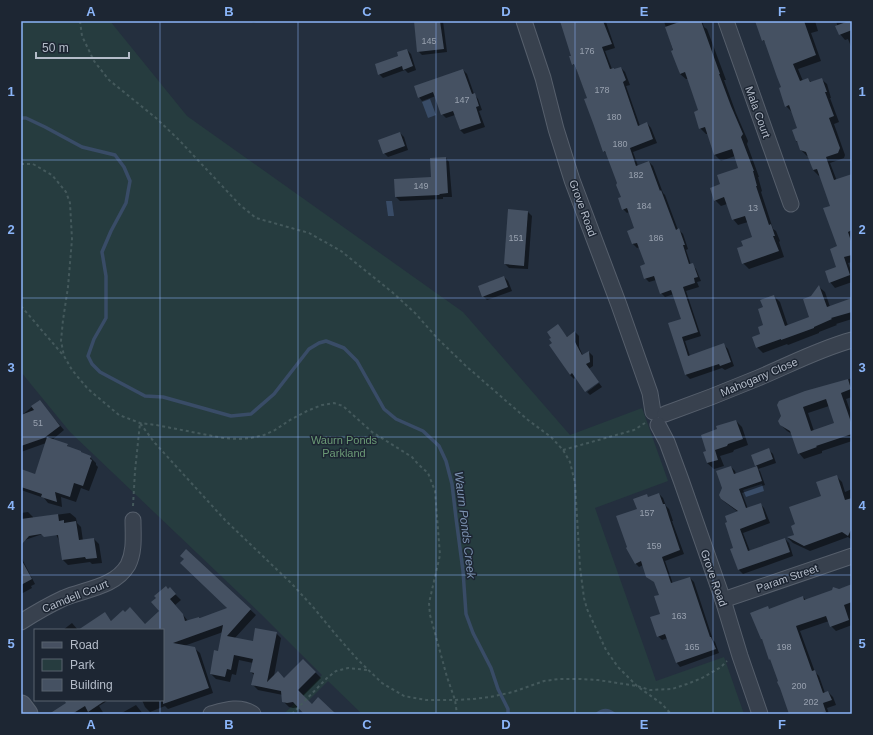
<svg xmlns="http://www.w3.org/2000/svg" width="873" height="735" font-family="Helvetica,sans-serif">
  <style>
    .green { fill: #263c3f }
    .water { fill: #394c67 }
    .shadow { fill: #0007; fill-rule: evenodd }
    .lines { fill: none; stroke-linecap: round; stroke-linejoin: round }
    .stream { stroke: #394c67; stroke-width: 3.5 }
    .building { fill: #455162; fill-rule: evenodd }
    .street-casing { stroke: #565f6c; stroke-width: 17 }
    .secondary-casing { stroke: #565f6c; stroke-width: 23 }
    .path { stroke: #44595c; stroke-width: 2; stroke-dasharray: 3 3; stroke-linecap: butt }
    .street { stroke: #38414e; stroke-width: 15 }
    .secondary { stroke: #465061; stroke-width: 21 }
    .grid { fill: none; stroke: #8ab4f8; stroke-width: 1; stroke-opacity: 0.55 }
    .labels { text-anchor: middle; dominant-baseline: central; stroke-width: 3; stroke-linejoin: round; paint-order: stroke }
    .number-label { font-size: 9px; fill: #98a1af }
    .street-label { font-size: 11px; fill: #b4bcc9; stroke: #1d2633 }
    .park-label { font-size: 11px; fill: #6b9a76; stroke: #1d2633 }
    .water-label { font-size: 12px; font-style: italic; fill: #7c92b1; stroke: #1d2633 }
    .neatline { fill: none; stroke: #8ab4f8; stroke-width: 1.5 }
    .grid-label { font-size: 13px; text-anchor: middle; font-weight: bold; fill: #8ab4f8 }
  </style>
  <rect width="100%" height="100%" fill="#242f3e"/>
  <path class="green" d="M21,21H110L187,116L463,312L570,435L642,408L668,481L595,508L656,681L724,657L744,714H362L328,681L295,714H284L322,675L262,615L70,432L21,372Z"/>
  <g class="water">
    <path d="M430,99L436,115L428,118L422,102Z"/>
    <path d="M386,201H392L394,216H388Z"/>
    <path d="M762,484L764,491L746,497L743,490Z"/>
  </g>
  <g class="shadow">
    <path d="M251,21H259L253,23Z"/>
    <path d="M416,21H443L447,52L422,55L418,51Z"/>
    <path d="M561,21H605L606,22L615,48L605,51L612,69L615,70L621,68L625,72L630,85L626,86L640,126L647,123L651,128L657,143L633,152L638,166L649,162L653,166L663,193L665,195L678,230H679L683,234L688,249L686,250L691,265H692L696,269L701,281L697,282L699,287L686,291L701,336L685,341L690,356L724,345L728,349L734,366L725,370L722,368L690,379L686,375L669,324L683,319L674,294L665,297L661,293L656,280L649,282L645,278L646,265L640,247L637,248L633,244L629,232L636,229L629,212L627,213L623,209L622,198L618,183L608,156L604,151L588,99L576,68L573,64L572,56Z"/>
    <path d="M664,21H702L704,27L707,29L726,80H724L736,113L748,141L747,144L759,177H758L762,191L761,192L773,229L776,231L780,241L779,242L784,257L749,269L743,263L744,247L754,238L748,222L738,225L733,219L727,204L721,206L715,200L721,185L740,169L735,156L721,161L715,155L708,134H706L700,128L699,111L688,79H686L680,74Z"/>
    <path d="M756,21H815L818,31L811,33L821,61L798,69L803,81L808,79L811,82L821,79L827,84L831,98H830L839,122L834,124L845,155L844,158L830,163L837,181L852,175V262L848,263L852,273V282L835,288L830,282L837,268L838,247L831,207L820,175L819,176L813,170L809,156H807L801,150L799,143L796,141L799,128L792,112L786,106L782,88L766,43L763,40Z"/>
    <path d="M836,21H852V49L848,39L845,40L840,34Z"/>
    <path d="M407,50L411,54L416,70L408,73L405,70L383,78L379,74Z"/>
    <path d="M463,70L467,74L474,94L478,99L482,110L479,111L485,127L464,134L460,130L455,115L446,118L442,114L436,96L422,101L419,97Z"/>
    <path d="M400,133L404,137L408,150L388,157L384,153Z"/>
    <path d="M446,158L449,162L452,197H443V199L400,201L396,197V180L432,178Z"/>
    <path d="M528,212L532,216L528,269L509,268L505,264Z"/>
    <path d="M504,277L508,281L512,291L487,300L483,296Z"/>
    <path d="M819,287L825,292L830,307L852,299V319L836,324L837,325L819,332V333L788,345L787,344L763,353L757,347L765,325L764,308L774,296L780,302L788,326L810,318L812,297Z"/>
    <path d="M558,326L567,337L575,332L579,336V347L583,356L589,352L593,356V366L574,379L570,375L551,345L554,343Z"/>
    <path d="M852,378V397L846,399L852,416V441L822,451V453L804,459L799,453L792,434L787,431L781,425L779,421L838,383ZM829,406L835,424L814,431L808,413Z"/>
    <path d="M599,383L602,387L590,395L587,392Z"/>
    <path d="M39,401L64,430L52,440L67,445L70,449L90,457L96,463V465L98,467L89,491L81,488L76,502L61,497L62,507L48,503L44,498L21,490V470L35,475L46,443L21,452V416Z"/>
    <path d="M736,421L742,427L748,445L734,450L733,452L720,456L724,466L714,469L707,463V451L718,430Z"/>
    <path d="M769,450L773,454L776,463L758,469L760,471L765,485L742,493L748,509L760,504L764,508L770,523L743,533L750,551L785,539L789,543L793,556L743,574L739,570L731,550L735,549L738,512L726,503L721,499L731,467L735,471L736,474L757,467L756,465Z"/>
    <path d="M836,476L842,482L845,492L852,489V540L848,537L810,551L793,543L788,538L795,535L797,525L822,497Z"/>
    <path d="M659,494L663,498L666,506L669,509L673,521H672L684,554L665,561L673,584L690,578L694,582L713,640L715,642L719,653L680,667L677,663L668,638L662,640L658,636L661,615L660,595L656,583L652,580L643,565L639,567L635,563L638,510L647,496L649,498Z"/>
    <path d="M28,512L33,517V518L70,513L76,518L77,523L81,527L83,541L94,539L99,544L102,563L92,564L90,562L68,565L63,560L61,545L54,530L25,540L21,536V513Z"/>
    <path d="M186,550L256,615L234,639L253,642L276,633L281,638L274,676L284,679L303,660L321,678L303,696L312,705L334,714H303L304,713L299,707L293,708L289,707L283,701V695L258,690L252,684L254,675L251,672L253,663L239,660L236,675L232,674L230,682L216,679L211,674L219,652L223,632L184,646L194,648L200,653L213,693L168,709L165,706L150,712L145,707L142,700H163V630H80L105,614L112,622L146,625L160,612L153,602L175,594L181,600L175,605L188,621L200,619L228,609L185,559Z"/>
    <path d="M21,557L35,584L31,586L32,588L21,594Z"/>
    <path d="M852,585V625L836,631L831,626L829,621L800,631L815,672L819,676L825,693L828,692L833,697L836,705L827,708L829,714H791L764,641L762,639L770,610L803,597L806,600Z"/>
    <path d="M72,623L78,630H63Z"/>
    <path d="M69,700H106L107,701L99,706L104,714H90L89,712L86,714H54L68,704Z"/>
    <path d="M136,705L143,714H120Z"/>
  </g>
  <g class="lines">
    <g class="stream">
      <path d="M21,118H26L45,127L82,147L115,155L124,167L130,181L126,203L111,231L102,252L106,276V318L94,339L88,356L92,364L100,372L145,396L163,397L231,416L251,414L274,394L309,349L319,343L326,341L344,348L357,361L384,409L396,419L423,431L439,446L446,461L452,484L456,518L463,571L466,614L473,633L491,668L498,689L508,709V714"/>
      <path d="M597,714C603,709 608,709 614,714"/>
    </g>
  </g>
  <g class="building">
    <path d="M414,21H440L444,49L417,52Z"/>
    <path d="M560,21H603L612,44L602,47L610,69L614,68V69L621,67L626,80L623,82L638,126L647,122L653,139L630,148L636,166L649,161L660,191L661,190L676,230L679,228L685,245H683L689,264L693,263L698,277L694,278L695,283L683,287L698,332L682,337L688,356L724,343L731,362L720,366L719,364L685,375L668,323L681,319L671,290L660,294L654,276L644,279L640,266L645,264L637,243L632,244L627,231L634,228L627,208L622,210L618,198L621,197L616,185L617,183L605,151L603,152L593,123L584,99L587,98L577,71L574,64L572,65L569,56H571Z"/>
    <path d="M682,21H701L720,74H719L731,106L743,134L741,137L754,171H753L757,186H756L769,225L771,224L775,236H773L779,251L742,264L737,248L743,246L741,241L752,237L745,216L732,220L724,197L714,201L710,188L720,184L717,175L738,168L732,149L714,155L705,127L699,129L694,112L698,110L685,72L680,74L671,51L673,50L665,27Z"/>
    <path d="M755,21H804L816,55L793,64L800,81L808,78L810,82L822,78L827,92H825L834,116L829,118L840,148L838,153L826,157L834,180L852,174V230L848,232L852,244V255L844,257L850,275L829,283L825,271L836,267L830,249L837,246L823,208L830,206L817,169L813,170L806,152L800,150L797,141H796L792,130L797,128L789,105L785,107L779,88L781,87L777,77L764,40L762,41Z"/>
    <path d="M849,21H852V30L839,35L835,26Z"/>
    <path d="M407,49L413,66L403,70L402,66L378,75L375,64L398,56L397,52Z"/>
    <path d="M463,69L472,94L475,93L479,106L476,107L481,123L460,130L453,111L441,115L433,92L418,98L414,86Z"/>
    <path d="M400,132L405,146L383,154L378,140Z"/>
    <path d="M446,157L448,193L440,194L439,195L395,197L394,179L431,177L430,158Z"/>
    <path d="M508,209L528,211L524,266L504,264Z"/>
    <path d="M504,276L508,287L482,297L478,286Z"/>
    <path d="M819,285L827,307L852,298V312L831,318L832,319L814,327V328L781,340V339L756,348L752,337L760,334L758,327L763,325L758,309L763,307L760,300L774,295L785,326L809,317L803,299L811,296Z"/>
    <path d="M558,324L567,337L575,331V342L582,355L589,351L590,362L586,364L599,382L585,392L572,373L570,375L549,345L552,343L549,339L551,338L547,332Z"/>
    <path d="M848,379L851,389L841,393L852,425V434L816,446L817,447L798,454L790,431L780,425L778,421L781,416L777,405L779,401L805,391ZM826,399L834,423L811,431L803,407Z"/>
    <path d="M40,400L60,426L44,438L21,446V415L34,410L31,406Z"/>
    <path d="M736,420L743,439L728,444L727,446L715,450L718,460L707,463L703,452L706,451L701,435L717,429L716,426Z"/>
    <path d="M47,437L68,444L67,446L81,451V452L91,456L90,459L92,460L83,486L74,483L70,497L55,492L57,502L41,497L42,494L21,487V469L35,474Z"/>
    <path d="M769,448L773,459L755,466L751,455Z"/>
    <path d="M731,466L734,474L757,466L762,481L739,489L746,508L761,503L766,519L740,529L748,551L785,538L790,552L738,570L730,549L733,548L725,523L727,522L725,516L738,511L721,499L719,495L722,488L716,471Z"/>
    <path d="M837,475L845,500L852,498V528L848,536L842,532L804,546L787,537L794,535L791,526L795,524L789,507L821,496L816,482Z"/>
    <path d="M659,493L663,504H665L669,517L680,550L662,557L671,583L690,577L710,637H711L716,649L676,663L665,634L657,637L650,617L660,614L654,596L659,595L654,582L646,577L641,561L635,564L626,548L627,547L616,516L637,509L633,499L647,494L648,497Z"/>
    <path d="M58,514L59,521L64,520V523L76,521L79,540L94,538L97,558L86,559L85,557L62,560L58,535L44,537L41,534L29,536L21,545V519Z"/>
    <path d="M186,549L251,609L227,636L253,641L255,628L277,632L267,682L278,671L284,678L303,659L316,672L298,690L312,704L318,697L336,714H302L303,713L293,702L287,703L282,702L281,691L251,685L254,673L250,672L253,659L234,655L231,670L227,669L225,677L210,674L214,650L218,651L223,625L173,643L195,647L209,688L163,704V630H78L105,612L111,621L123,610L125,612L130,607L145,624L159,611L151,602L156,598L154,596L166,586L168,589L170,587L176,594L170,599L183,614L185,621L199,617V618H200L227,608L180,563L184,559L180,556Z"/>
    <path d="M21,559L32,579L21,585Z"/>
    <path d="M852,584V602L844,605L849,620L830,627L826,616L796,626L812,671L815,670L823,693L828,691L832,700L823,703L826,712L819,714H789L780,688L777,682L778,681L770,659L769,660L762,639H761L750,613L768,606L769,609L803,596L804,600L832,590L833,587L839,589Z"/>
    <path d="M64,700H106L88,712L85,706L72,714H49L66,703Z"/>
  </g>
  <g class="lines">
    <defs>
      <g id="street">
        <path d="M524,21L543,78L556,129L572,180L619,305L650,393L653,412"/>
        <path d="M726,21L791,204"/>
        <path d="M665,414C696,403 727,391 758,378C789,365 819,349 852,340"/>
        <path d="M658,425L667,442L681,480L723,600L740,656L760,714"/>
        <path d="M723,600L852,556"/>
        <path d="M21,622C35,613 49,605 64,598C86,589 115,587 128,565C135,551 133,535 133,520"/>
        <path d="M211,714C225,710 240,705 253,714"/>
      </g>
      <path id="secondary" d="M21,706L27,714"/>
    </defs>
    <use href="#street" class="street-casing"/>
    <use href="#secondary" class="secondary-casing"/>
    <g class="path">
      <path d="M80,21L82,36L94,61L109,80L156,118L179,140L240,205L256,218L309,233L341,251L392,292L415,313L438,339L466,366L528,420L551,437L563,450L570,462L575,483L580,567L584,598L587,609L606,650L618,667L637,686L662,704L671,714"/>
      <path d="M21,164H33L52,175L66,192L70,203L72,239L68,287L63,320L61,341L64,356L72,370L88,389L119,415L140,423L156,425L223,438L238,439L251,438L264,435L275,430L290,420L307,411L322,405L334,403L343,406L372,432L412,457L418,464L428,473L435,491L440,555L429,603L430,615L447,677L455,700L457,714"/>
      <path d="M21,306L63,355"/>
      <path d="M563,450L634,430L645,423"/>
      <path d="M133,506L135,471L140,423L154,442L225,520L292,584L313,607L337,636L358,660L382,683L404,696L426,700H455L473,699L490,697L513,692L544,681L559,679H580L598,680L637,686L650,690L672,689L687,684L702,678L721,667L727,661"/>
      <path d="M292,714L327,678L336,671L348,668L367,670"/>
    </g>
    <use href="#street" class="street"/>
    <use href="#secondary" class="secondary"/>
  </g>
  <path class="grid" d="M160,21V630M298,21V714M436,21V714M575,21V714M713,21V714M21,160H852M21,298H852M21,437H852M21,575H852M160,700V714"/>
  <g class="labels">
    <g class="number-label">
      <text x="429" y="41">145</text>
      <text x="587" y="51">176</text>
      <text x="602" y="90">178</text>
      <text x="462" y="100">147</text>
      <text x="614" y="117">180</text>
      <text x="620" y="144">180</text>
      <text x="636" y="175">182</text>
      <text x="421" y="186">149</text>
      <text x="644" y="206">184</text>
      <text x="753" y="208">13</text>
      <text x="516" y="238">151</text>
      <text x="656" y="238">186</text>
      <text x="38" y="423">51</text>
      <text x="647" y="513">157</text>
      <text x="654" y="546">159</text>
      <text x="679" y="616">163</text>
      <text x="692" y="647">165</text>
      <text x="784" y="647">198</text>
      <text x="799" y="686">200</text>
      <text x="811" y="702">202</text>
    </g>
    <g class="street-label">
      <text transform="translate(758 112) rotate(70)">Mala Court</text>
      <text transform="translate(583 208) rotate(70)">Grove Road</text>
      <text transform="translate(759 377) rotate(-23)">Mahogany Close</text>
      <text transform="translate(714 578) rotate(71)">Grove Road</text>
      <text transform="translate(787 578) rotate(-19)">Param Street</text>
      <text transform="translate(75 596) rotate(-22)">Camdell Court</text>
    </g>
    <g class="park-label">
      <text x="344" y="440">Waurn Ponds<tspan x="344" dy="13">Parkland</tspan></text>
    </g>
    <g class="water-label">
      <text transform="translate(465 525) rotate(83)">Waurn Ponds Creek</text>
    </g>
  </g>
  <rect width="873" height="735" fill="none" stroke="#1d2633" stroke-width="44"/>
  <rect x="34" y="629" width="130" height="72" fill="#1d2633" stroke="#59626f"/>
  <rect x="42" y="642" width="20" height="6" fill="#465061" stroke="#59626f"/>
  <text x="70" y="649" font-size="12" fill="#b4bcc9">Road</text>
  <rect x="42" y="659" width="20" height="12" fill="#263c3f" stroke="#59626f"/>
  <text x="70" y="669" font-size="12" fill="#b4bcc9">Park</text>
  <rect x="42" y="679" width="20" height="12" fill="#455162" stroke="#59626f"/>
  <text x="70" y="689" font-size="12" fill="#b4bcc9">Building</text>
  <path d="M36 52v6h93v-6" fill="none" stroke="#b4bcc9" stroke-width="2"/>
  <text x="42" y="52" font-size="12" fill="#b4bcc9" stroke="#1d2633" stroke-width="3" paint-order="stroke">50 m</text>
  <rect x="22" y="22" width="829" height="691" class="neatline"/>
  <g class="grid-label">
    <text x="91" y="16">A</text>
    <text x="229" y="16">B</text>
    <text x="367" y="16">C</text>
    <text x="506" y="16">D</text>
    <text x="644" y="16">E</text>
    <text x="782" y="16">F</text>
    <text x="11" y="96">1</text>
    <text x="862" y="96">1</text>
    <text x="11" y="234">2</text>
    <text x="862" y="234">2</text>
    <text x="11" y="372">3</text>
    <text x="862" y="372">3</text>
    <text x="11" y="510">4</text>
    <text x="862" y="510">4</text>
    <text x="11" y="648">5</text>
    <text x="862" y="648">5</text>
    <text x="91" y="729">A</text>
    <text x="229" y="729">B</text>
    <text x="367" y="729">C</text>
    <text x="506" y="729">D</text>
    <text x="644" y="729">E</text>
    <text x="782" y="729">F</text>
  </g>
</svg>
